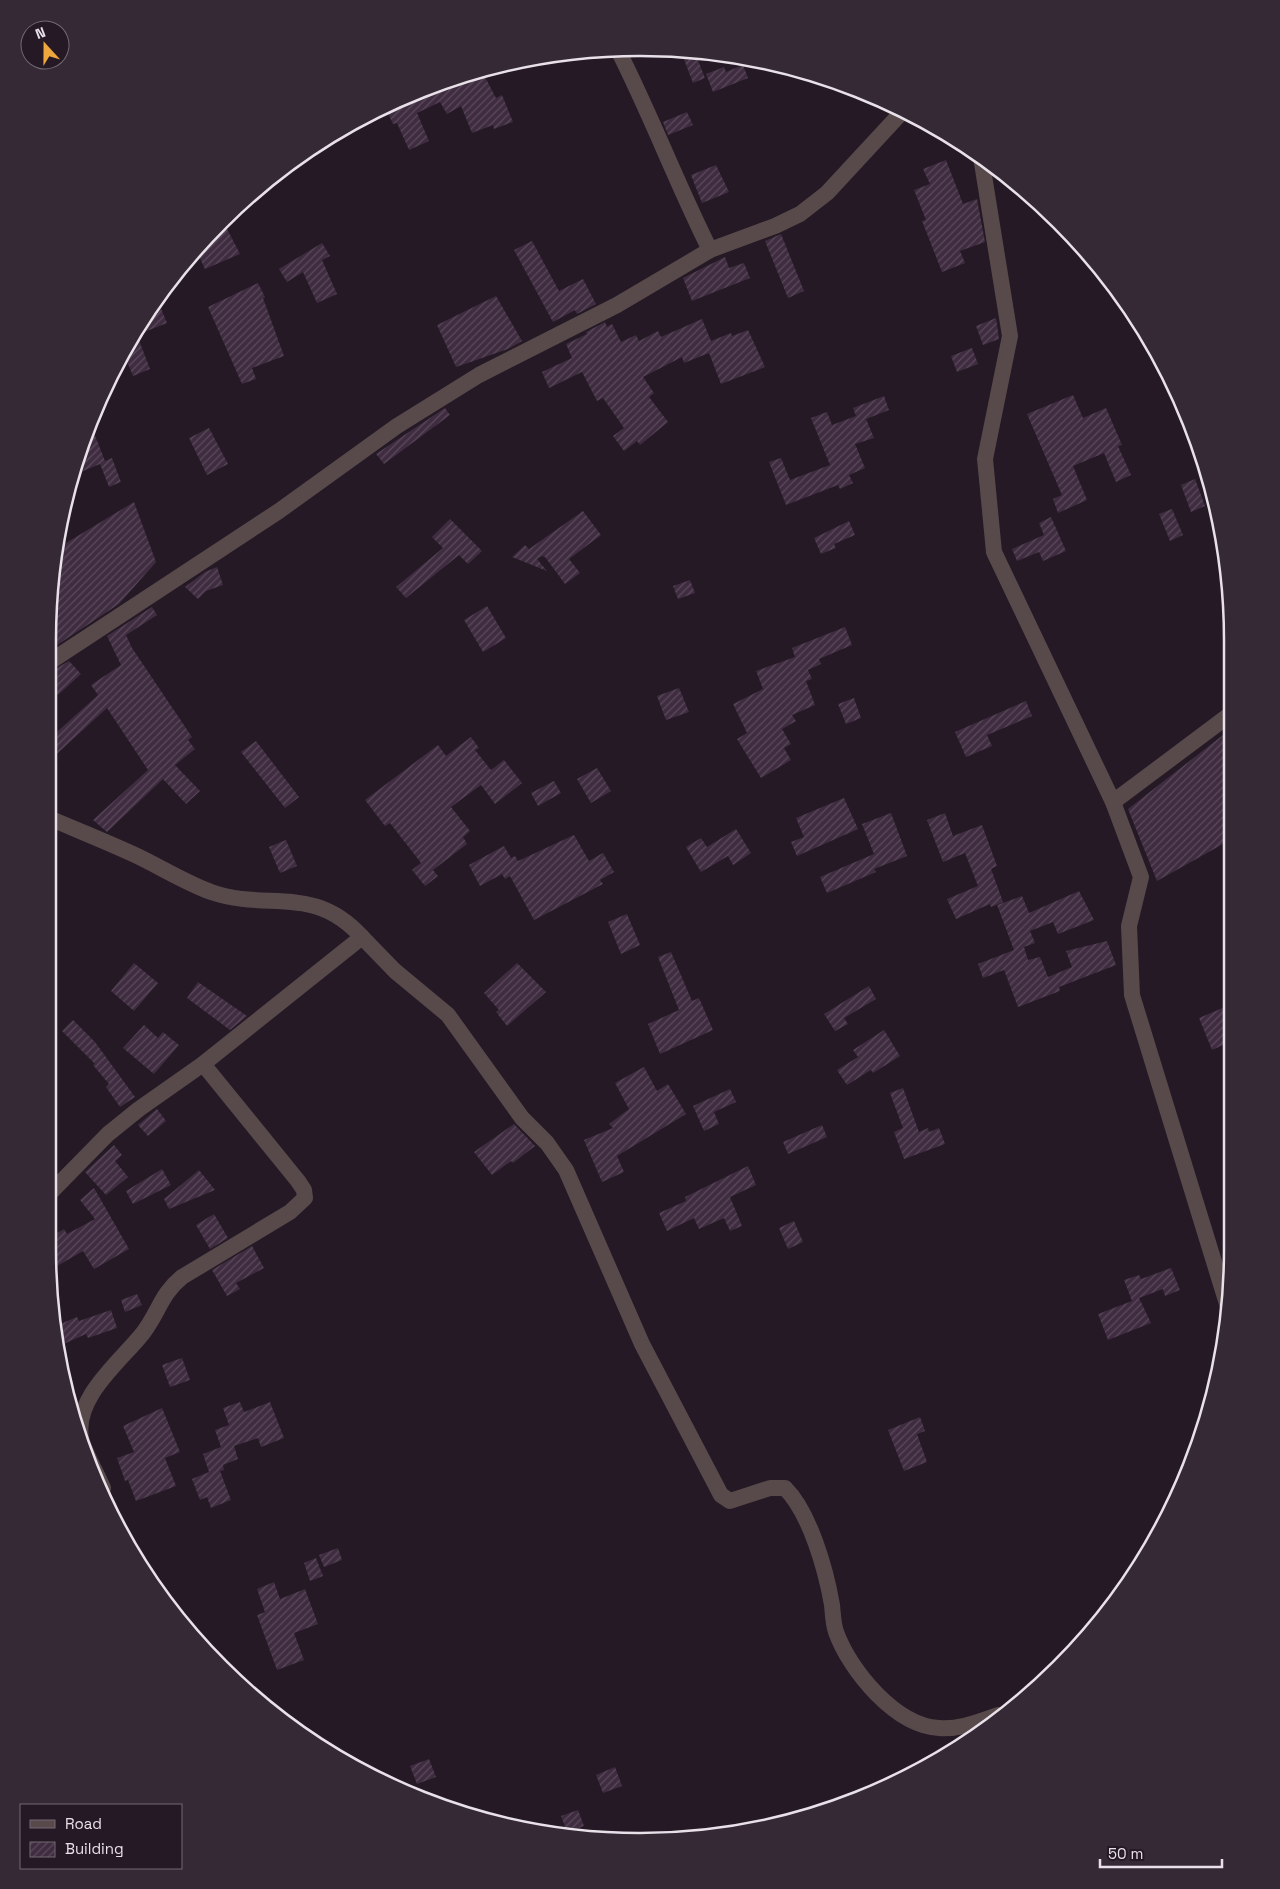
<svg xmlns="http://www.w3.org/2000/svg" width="1280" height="1889" font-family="'Space Grotesk',sans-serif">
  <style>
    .building { fill: url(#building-hatch) }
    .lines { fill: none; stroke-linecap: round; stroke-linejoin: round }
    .street { stroke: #58494b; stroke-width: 16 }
    .rim { fill: none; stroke: #e9e1e9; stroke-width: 2.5 }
  </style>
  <defs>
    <pattern id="building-hatch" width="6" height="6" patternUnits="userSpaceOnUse" patternTransform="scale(1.25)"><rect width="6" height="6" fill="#3f2c40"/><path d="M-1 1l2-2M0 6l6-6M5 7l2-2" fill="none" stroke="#5b4a5c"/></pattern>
  </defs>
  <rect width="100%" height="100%" fill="#241924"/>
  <g class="building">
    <path d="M695,53L705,78L693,83L683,57Z"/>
    <path d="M743,65L748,78L713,92L706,74L724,67L726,72Z"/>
    <path d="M478,73L480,80L485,77L496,98L502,95L513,122L494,129L493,125L472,133L461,106L447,114L440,102L417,113L429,141L409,150L397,123L393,124L386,109L424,91V89Z"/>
    <path d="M687,112L693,125L668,135L663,122Z"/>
    <path d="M946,160L963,204L977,199L985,242L960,251L965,263L942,272L922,221L926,220L914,190L930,184L923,169Z"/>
    <path d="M716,165L729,192L702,203L691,175Z"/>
    <path d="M225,225L240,254L205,269L196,250L212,231Z"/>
    <path d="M781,234L804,291L788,298L765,241Z"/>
    <path d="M532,241L559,291L583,279L596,304L577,314L575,310L553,322L514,250Z"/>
    <path d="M322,243L330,256L322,260L337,294L317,303L303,272L287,282L279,269Z"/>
    <path d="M725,257L729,268L744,263L750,278L692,301L683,278Z"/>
    <path d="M258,283L265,297L263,298L284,356L252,368L256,379L242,384L208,307Z"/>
    <path d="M496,296L522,341L508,349L456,367L437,325Z"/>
    <path d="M157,299L167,323L137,335L150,369L133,376L124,354Z"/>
    <path d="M996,318L999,339L983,345L976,326Z"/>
    <path d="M702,319L711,341L731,333L732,336L748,330L765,367L721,384L709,353L684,363L682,357L643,377L654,393L649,397L668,422L640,445L637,441L624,451L613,436L624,428L603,398L597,401L582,372L549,388L542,372L572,358L566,344L587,334L586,332L605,322L607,327L612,324L621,342L636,335L639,341L658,331L661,337Z"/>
    <path d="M972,348L978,364L957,372L951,356Z"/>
    <path d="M1073,395L1083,418L1106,408L1122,445L1118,446L1131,475L1116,482L1104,453L1073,466L1087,500L1058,513L1053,499L1062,495L1027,414Z"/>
    <path d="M884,396L889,410L866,419L874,438L855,444L865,468L849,475L853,483L840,489L838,485L786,505L769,462L781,458L790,480L830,465L811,418L827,412L832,425L856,416L853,408Z"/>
    <path d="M445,408L450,415L384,464L376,454Z"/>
    <path d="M92,428L105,461L112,458L121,482L109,487L100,464L76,474Z"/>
    <path d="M209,428L228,464L207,475L189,438Z"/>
    <path d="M1195,479L1205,506L1191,512L1181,485Z"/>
    <path d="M134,502L156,562L119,604L48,651L56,549Z"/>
    <path d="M1172,509L1183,535L1170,541L1159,514Z"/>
    <path d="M583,511L601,535L569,559L580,573L565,584L545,557L542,556L537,559L547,571L512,557L525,545L529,549Z"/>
    <path d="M1051,517L1066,551L1043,561L1039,552L1017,561L1012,549L1044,535L1039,523Z"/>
    <path d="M450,519L482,551L468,564L459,555L406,598L396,587L443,548L432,537Z"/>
    <path d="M849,521L855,535L834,544L836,548L821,554L814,538Z"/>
    <path d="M217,567L223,585L206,591L198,599L185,587L205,572Z"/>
    <path d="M690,580L695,593L678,599L673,586Z"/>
    <path d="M487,606L506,638L483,652L464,620Z"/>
    <path d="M152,607L157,615L126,635L132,648L192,737L188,740L195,749L175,765L200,791L186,804L163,779L107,832L93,820L148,770L107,708L48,762V740L98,695L91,685L121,665L107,636Z"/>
    <path d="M845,627L852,645L819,659L821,664L808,670L812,679L806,681L815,705L792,715L796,721L782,729L791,744L784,748L791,760L761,778L737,739L747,733L733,704L763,689L756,671L795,657L792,648Z"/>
    <path d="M69,661L81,674L58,695L48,685V673Z"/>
    <path d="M679,688L689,712L666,720L657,696Z"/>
    <path d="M854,698L861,718L846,724L838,704Z"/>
    <path d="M1026,701L1032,716L987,735L992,746L966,757L955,732Z"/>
    <path d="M1232,728V839L1157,881L1128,809Z"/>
    <path d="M471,737L479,748L475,750L491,770L504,760L522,783L495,804L481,785L451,807L470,831L463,837L467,844L433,870L438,876L425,886L412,870L421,863L390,823L385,826L365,800L438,745L446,756Z"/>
    <path d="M256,741L299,797L285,808L241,752Z"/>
    <path d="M597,768L611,791L591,803L577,779Z"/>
    <path d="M554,781L561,793L538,806L531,793Z"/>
    <path d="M844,798L858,829L797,856L791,842L804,837L796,818Z"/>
    <path d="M891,813L907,856L874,869L876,872L827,893L820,877L874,854L862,824Z"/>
    <path d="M945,813L953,836L982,825L997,866L991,869L1003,902L991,907L990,904L956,919L947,899L978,886L965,853L943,862L927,820Z"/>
    <path d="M736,829L751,853L733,865L728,856L701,872L686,847L701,838L707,847Z"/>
    <path d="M574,835L589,861L603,853L614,872L600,880L603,884L534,920L510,876L505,879L502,874L480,886L469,865L504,846L511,858L515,856L518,861Z"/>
    <path d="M286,840L297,866L280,873L269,847Z"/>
    <path d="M1079,891L1094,920L1058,934L1053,922L1030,931L1035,943L1024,947L1028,960L1040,957L1048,977L1072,967L1066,951L1107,941L1116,965L1059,987L1060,991L1018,1007L1004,970L983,978L978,964L1014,950L997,905L1022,896L1029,913Z"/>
    <path d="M627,914L640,945L621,954L608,922Z"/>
    <path d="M671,952L692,1001L699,998L713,1030L660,1054L648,1024L679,1010L658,957Z"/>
    <path d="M134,963L158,983L134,1011L111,991Z"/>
    <path d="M517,963L546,992L507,1026L496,1012L499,1010L484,993Z"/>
    <path d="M198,982L247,1016L230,1030L187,998Z"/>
    <path d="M869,986L876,999L844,1018L848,1024L835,1031L824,1014Z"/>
    <path d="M1232,1004V1041L1212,1050L1199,1018Z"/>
    <path d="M73,1020L95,1042L135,1097L120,1107L106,1087L109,1084L93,1065L95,1064L62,1031Z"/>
    <path d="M144,1025L158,1038L163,1032L179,1045L154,1074L123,1048Z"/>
    <path d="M884,1030L900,1056L873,1073L871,1070L847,1085L837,1070L858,1057L853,1050Z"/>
    <path d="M644,1067L657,1091L668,1084L686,1114L617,1156L624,1172L602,1182L584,1140L613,1128L609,1124L629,1109L615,1083Z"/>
    <path d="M903,1088L919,1132L928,1128L929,1132L939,1128L945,1144L904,1159L894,1132L903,1128L890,1093Z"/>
    <path d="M730,1089L736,1102L714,1112L719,1124L704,1131L693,1106Z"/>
    <path d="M157,1109L166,1121L148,1136L138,1125Z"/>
    <path d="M514,1124L535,1146L513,1163L511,1161L492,1175L474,1152Z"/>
    <path d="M822,1125L827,1137L788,1154L783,1142Z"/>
    <path d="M114,1145L122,1155L115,1161L128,1177L106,1195L85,1172Z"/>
    <path d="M748,1166L756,1185L730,1197L742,1226L730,1231L724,1218L699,1229L694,1218L667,1231L659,1213L686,1201L685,1197Z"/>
    <path d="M162,1169L171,1185L133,1204L126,1191Z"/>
    <path d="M199,1170L215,1190L169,1209L164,1199Z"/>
    <path d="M94,1188L129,1249L94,1269L83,1251L52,1269V1236L64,1229L67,1234L95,1219L80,1200Z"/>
    <path d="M214,1214L228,1238L210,1249L196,1225Z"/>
    <path d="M794,1221L803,1242L788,1249L779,1228Z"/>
    <path d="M252,1246L264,1268L236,1283L240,1289L227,1296L212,1270Z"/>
    <path d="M1171,1268L1180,1290L1165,1296L1163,1289L1139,1298L1151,1323L1108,1340L1098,1314L1132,1301L1124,1280L1139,1275L1141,1279Z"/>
    <path d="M137,1294L142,1305L125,1312L121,1300Z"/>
    <path d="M111,1310L117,1328L88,1338L86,1334L57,1347L53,1327L77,1317L79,1321Z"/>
    <path d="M182,1358L190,1380L170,1387L162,1365Z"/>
    <path d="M240,1402L244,1412L270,1402L284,1438L261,1447L258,1438L234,1446L238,1459L223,1465L224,1470L220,1471L231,1500L211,1508L207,1497L200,1500L192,1479L209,1472L203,1454L221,1447L215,1430L229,1425L223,1408Z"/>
    <path d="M162,1408L180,1452L165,1458L176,1486L136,1501L128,1480L125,1481L117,1458L134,1452L123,1426Z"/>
    <path d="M920,1417L925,1431L917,1434L927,1462L904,1471L888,1430Z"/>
    <path d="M338,1548L342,1560L324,1567L319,1555Z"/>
    <path d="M316,1558L323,1576L310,1581L304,1563Z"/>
    <path d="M274,1582L280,1599L305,1589L318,1624L294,1633L304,1660L277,1670L257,1615L265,1612L257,1589Z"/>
    <path d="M429,1759L436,1777L417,1784L410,1766Z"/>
    <path d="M615,1767L622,1786L603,1793L596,1775Z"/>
    <path d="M578,1810L584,1826L567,1832L561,1816Z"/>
  </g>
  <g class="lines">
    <g class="street">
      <path d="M618,50C651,115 677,184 710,250"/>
      <path d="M981,157L1010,336L985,459L994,552L1113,802L1141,877L1129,926L1132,995L1227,1304"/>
      <path d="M48,663L279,511L397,426L479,375L617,305L710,250L775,226L800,214L827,193L902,112"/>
      <path d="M1113,802L1232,713"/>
      <path d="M49,818C77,830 105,841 133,854C159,866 184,882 211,892C269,912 313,883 362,937L203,1064L139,1109L108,1134L52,1191"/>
      <path d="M362,937L395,971L448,1015L522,1118L547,1143L566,1170L642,1344L721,1495L730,1501L770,1488H785C810,1513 826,1570 832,1605C833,1614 833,1623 836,1632C850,1671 896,1726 939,1728C959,1730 980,1721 998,1715"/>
      <path d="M103,1488C97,1473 84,1452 81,1438C74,1397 120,1362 143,1333C159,1312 161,1294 182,1277L290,1212L305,1198L304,1190L298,1181L203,1064"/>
    </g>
  </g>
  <path d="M0 0H1280V1889H0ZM640 56H640A584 584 0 0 1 1224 640V1249A584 584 0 0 1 640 1833H640A584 584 0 0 1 56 1249V640A584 584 0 0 1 640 56Z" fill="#342934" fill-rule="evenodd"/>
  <path class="rim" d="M640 56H640A584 584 0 0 1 1224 640V1249A584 584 0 0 1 640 1833H640A584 584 0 0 1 56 1249V640A584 584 0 0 1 640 56Z"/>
  <rect x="20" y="1804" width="162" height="65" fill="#241924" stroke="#736973"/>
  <rect x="30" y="1820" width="25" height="8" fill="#58494b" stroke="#736973"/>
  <text x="65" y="1829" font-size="15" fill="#e9e1e9">Road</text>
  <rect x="30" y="1842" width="25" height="15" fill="url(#building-hatch)" stroke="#736973"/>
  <text x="65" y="1854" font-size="15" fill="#e9e1e9">Building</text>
  <g transform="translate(45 45) rotate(339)"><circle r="24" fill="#241924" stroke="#736973"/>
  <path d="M0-4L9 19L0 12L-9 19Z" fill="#eea73d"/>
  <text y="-8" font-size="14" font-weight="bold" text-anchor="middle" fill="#e9e1e9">N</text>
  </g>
  <path d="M1100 1859v8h122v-8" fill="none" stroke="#e9e1e9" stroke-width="2.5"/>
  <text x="1108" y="1859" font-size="15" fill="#e9e1e9" stroke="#241924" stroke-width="4" paint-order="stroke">50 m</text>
</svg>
